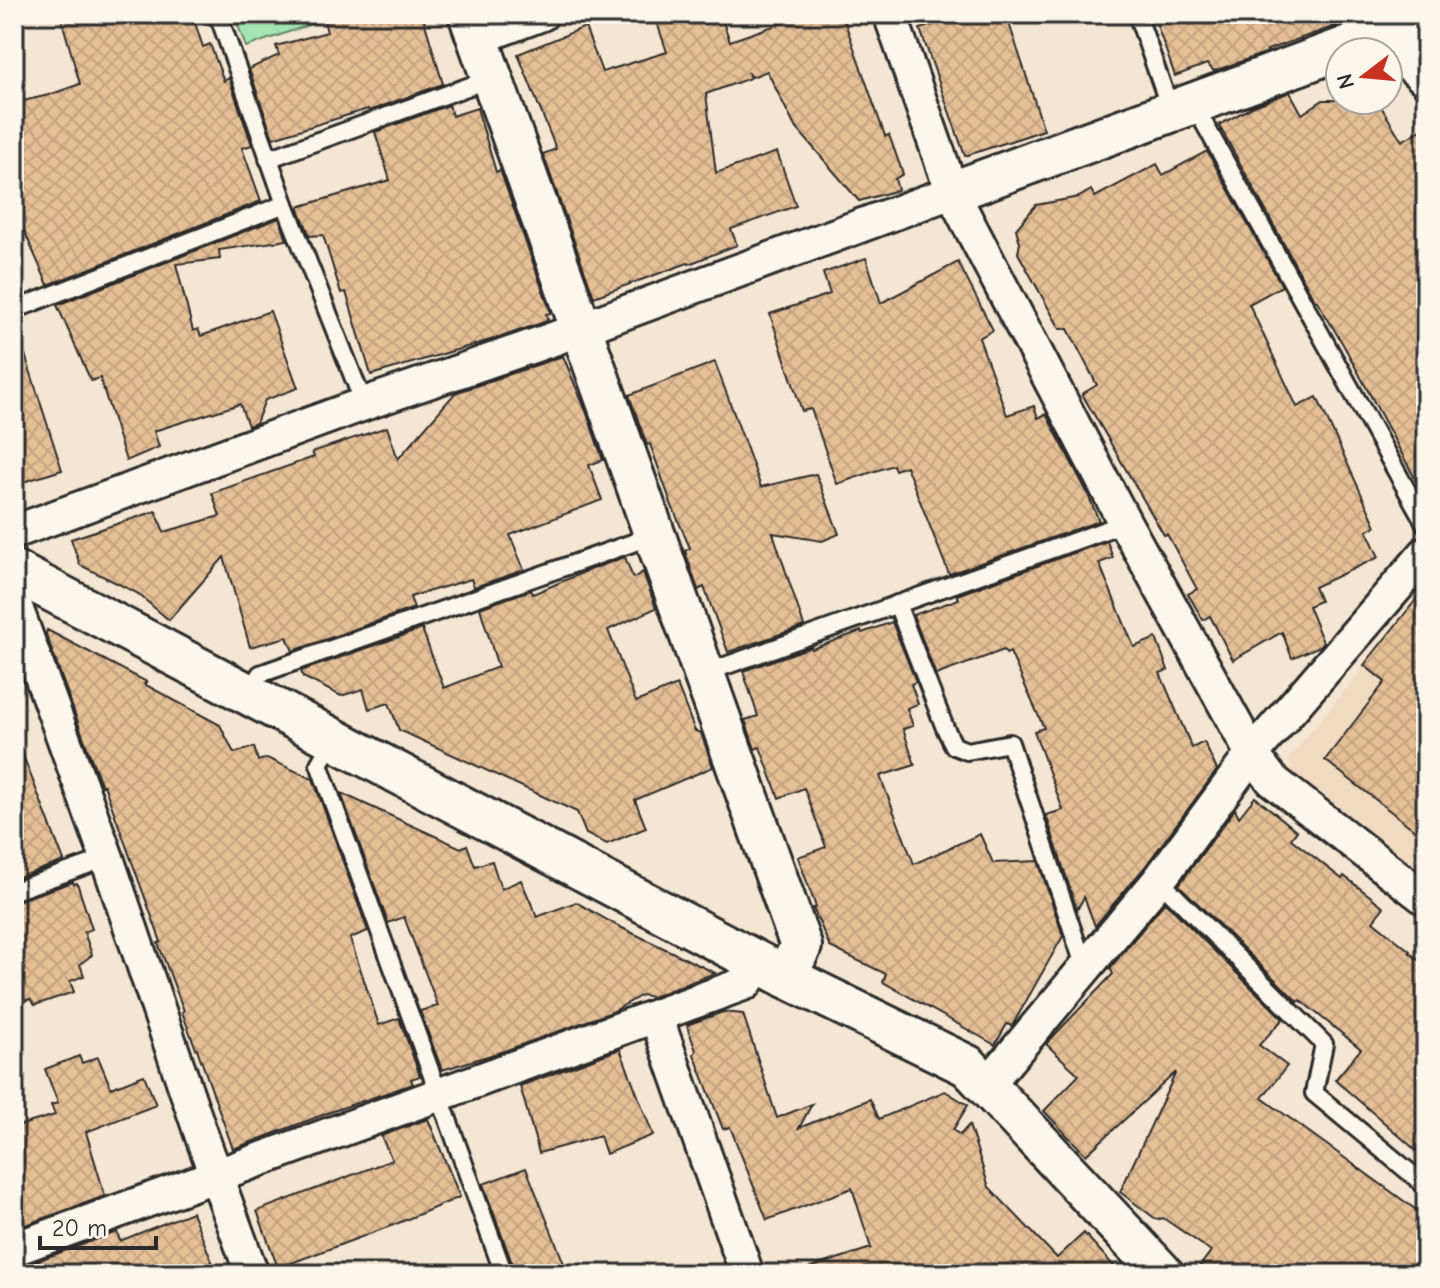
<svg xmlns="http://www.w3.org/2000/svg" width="1440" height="1288" font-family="'Comic Neue',sans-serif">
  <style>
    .built { fill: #f0dac0 }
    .green { fill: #a2e5b0; stroke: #66886e; stroke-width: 2 }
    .building { fill: url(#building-cross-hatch); stroke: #2b2b2b; stroke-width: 2 }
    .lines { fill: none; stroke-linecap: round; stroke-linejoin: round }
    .service-casing { stroke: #2b2b2b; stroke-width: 22 }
    .minor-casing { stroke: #2b2b2b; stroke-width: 38 }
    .tertiary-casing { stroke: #2b2b2b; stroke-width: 46 }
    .service { stroke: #fbf7ec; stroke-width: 16 }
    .minor { stroke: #fbf7ec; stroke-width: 32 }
    .tertiary { stroke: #fbf7ec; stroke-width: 40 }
  </style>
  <defs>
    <pattern id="building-cross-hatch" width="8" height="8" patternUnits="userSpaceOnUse" patternTransform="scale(2)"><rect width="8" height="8" fill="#e5bf96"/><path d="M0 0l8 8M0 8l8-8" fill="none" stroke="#c5a481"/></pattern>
  </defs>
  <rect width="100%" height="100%" fill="#f4e6d2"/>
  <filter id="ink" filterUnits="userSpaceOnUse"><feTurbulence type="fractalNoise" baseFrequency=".0125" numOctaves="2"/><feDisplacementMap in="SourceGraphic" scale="16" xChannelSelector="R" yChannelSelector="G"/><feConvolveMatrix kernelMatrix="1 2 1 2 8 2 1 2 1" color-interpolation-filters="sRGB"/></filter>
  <g filter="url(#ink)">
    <path class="built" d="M1426,592V878L1291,774L1290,757Z"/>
    <path class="green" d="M234,14H318L320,21L246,47Z"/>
    <g class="building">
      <path d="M60,14H192L203,47L210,44L224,81L229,78L252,145L242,148L261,201L48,285L14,208V103L49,95L80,84Z"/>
      <path d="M322,14H422L443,84L369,111L368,109L273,138L249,69L279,55L276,46L327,32Z"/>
      <path d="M654,14H720L730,41L808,14H842L885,136L889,135L903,174L895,179L898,190L859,201L794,125L767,71L752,77L748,72L750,78L706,94L716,173L777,152L796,206L731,229L737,245L689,264L688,263L594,297L543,154L556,149L518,54L585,27L602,72L667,52Z"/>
      <path d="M944,14H1006L1044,130L965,156L920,29L946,20Z"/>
      <path d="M1153,14H1357L1358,18L1267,50L1268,52L1214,71L1207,64L1175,76Z"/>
      <path d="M1290,92L1302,114L1323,100H1377L1402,141L1426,127V499L1344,346L1317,301H1315L1219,125L1252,107Z"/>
      <path d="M449,105L452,116L477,108L496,172L500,170L551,313L546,314L548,320L547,321L504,336L371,375L346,292L341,293L323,235L310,236L298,207L390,180L375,132Z"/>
      <path d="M1207,151L1282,286L1249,304L1297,407L1317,397L1376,526L1367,531L1379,557L1314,587L1320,601L1308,606L1323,642L1320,646L1292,658L1282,632L1233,660L1210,616L1203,620L1188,594L1197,589L1167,534L1164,535L1082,394L1097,385L1068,329H1060L1018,253L1020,243L1016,229L1036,205L1079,197L1091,190L1095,197L1157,164L1163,175Z"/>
      <path d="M279,218L287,240L219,250L220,259L176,264L193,331L198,329L201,336L270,311L298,388L265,400L256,423L248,426L240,404L154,431L159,447L126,461L100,378L91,381L57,305Z"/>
      <path d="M866,258L881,303L958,262L993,330L979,338L1007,415L1034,406L1038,418L1046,414L1087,492L1099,521L949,574L906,466L895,470L893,465L837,484L811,409L802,411L770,314L830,294L823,273Z"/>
      <path d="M21,342L62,470L14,485V343Z"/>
      <path d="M563,356L586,411L603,460L589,465L602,500L510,535L524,570L474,587L471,579L410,597L414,608L293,651L287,637L250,647L224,557L169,620L137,593L80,565L71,539L156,511L164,532L220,516L212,493L314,457L312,452L387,427L398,459L455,393Z"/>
      <path d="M715,362L761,487L816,474L839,534L822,541L773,533L804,626L728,652L704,587L698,590L685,551L690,548L672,506L650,444L647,445L629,395Z"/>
      <path d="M1107,541L1113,558L1099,563L1134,647L1156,638L1168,670L1160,673L1192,748L1204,742L1217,770L1144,868L1095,926L1084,897L1077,910L1046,815L1063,810L1034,731L1044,728L1010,652L1006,654L1004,650L936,675L913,615L959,599L957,595Z"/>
      <path d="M625,557L633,578L643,572L656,608L608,630L636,702L677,685L695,731L701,733L713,767L635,800L646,828L607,844L586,834L577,812L399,730L389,703L369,709L363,689L341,696L303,677L301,671L422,629L444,688L498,667L480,608L531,590L533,594L589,570Z"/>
      <path d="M1426,587V735L1413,752L1426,762V839L1325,760L1385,682L1364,665Z"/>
      <path d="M892,622L916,682L911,684L918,704L907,708L913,726L903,729L915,765L880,776L914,864L980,834L993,863L1038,861L1063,936L1012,1026L1007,1024L995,1045L883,982L886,974L830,947L813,908L816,907L798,857L826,847L804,788L779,798L760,747L755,749L745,720L758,716L743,671L811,647L812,649L861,631L862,633Z"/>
      <path d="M47,630L147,682L144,684L220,725L234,753L254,747L258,761L267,758L313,779L368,931L350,938L379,1025L399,1018L420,1076L411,1079L413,1084L333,1111L233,1149L197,1049H196L182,1012L184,1011L158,943L161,942L104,785L102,786L88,750L46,634Z"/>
      <path d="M17,740L64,861L14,879V741Z"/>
      <path d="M341,793L461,848L467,845L475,866L492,861L501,889L521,880L537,917L576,902L616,925L715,973L652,997L642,995L612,1012L504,1051L442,1070L420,1011L438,1006L404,917L388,923Z"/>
      <path d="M1255,797L1297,831L1291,839L1342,879L1344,876L1384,907L1373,921L1410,951L1409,952L1426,966V1159L1335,1080L1361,1049L1300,1000L1298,1002L1179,885L1235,809L1239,817Z"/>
      <path d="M73,882L74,884L77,883L92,929L84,932L92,955L80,964L84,976L70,981L74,992L35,1005L30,999L14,1004V902Z"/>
      <path d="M1165,902L1283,1019L1259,1045L1287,1066L1262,1098L1426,1217V1274H1194L1211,1251L1163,1218L1157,1220L1120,1192L1176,1072L1086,1155L1044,1111L1079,1075L1046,1044L1113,974L1110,968Z"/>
      <path d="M723,1012L743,1014L777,1118L812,1104L799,1128L870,1099L879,1119L945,1091L968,1105L953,1130L960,1135L969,1125L989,1187L1057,1258L1084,1233L1121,1274H810L809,1268L871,1248L852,1188L767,1220L730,1127L723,1129L694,1054L696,1051L687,1025Z"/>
      <path d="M620,1049L653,1135L606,1154L600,1136L539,1153L520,1086Z"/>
      <path d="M79,1056L82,1063L98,1057L111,1088L144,1075L156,1105L86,1132L105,1196L14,1229V1185L23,1182L14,1151V1127L55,1115L51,1105L58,1103L45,1069Z"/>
      <path d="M428,1119L460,1197L396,1224L278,1268L257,1211L392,1160L381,1136Z"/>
      <path d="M526,1168L556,1243L568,1274H516L483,1184Z"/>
      <path d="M192,1212L217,1274H14V1268L20,1267L117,1232L120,1241Z"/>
    </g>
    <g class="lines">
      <defs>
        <g id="service">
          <path d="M218,14L285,204L364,404"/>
          <path d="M1137,14L1171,111"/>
          <path d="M1193,103L1426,525"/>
          <path d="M268,159L492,78"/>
          <path d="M14,310L285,204"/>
          <path d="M897,604L945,728L954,746L967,751L1010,743L1085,968"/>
          <path d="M705,673L1125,523"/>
          <path d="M249,693L260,674L655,535"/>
          <path d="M333,740L319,764L504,1274"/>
          <path d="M1159,880L1324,1044L1314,1093L1426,1186"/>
          <path d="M14,891L107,858"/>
        </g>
        <g id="minor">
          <path d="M890,14L952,192L1125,523L1252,754L1272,780L1426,899"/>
          <path d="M1384,14L1401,57L1426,80"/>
          <path d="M478,38L542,14"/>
          <path d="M14,532L364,404L553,339L952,192"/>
          <path d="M14,602L107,858L202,1137L252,1274"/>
          <path d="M656,1016L747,1274"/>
          <path d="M987,1085L1159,880L1252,754L1426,553"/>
          <path d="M14,1249L746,983L758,962"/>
        </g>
        <g id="tertiary">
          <path d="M469,14L801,946L786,977"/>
          <path d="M952,192L1426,18"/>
          <path d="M14,571L786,977L968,1066L1163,1274"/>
        </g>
      </defs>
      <use href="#service" class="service-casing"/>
      <use href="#minor" class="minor-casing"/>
      <use href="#tertiary" class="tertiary-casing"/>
      <use href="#service" class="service"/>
      <use href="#minor" class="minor"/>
      <use href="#tertiary" class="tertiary"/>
    </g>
  </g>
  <rect width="1440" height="1288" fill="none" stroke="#fbf7ec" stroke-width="48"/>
  <rect x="24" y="24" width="1392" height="1240" fill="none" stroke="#2b2b2b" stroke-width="3" filter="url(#ink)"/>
  <g transform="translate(1364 76) rotate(254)"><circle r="38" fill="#fbf7ec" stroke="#a8a59f" stroke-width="2"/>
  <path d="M0-6L14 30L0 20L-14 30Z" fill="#c8321e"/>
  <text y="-12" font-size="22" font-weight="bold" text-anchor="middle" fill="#2b2b2b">N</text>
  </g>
  <path d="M40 1236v12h116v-12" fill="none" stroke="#2b2b2b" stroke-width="4"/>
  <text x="52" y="1236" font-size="24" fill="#2b2b2b" stroke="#fbf7ec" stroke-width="6" paint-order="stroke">20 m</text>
</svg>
